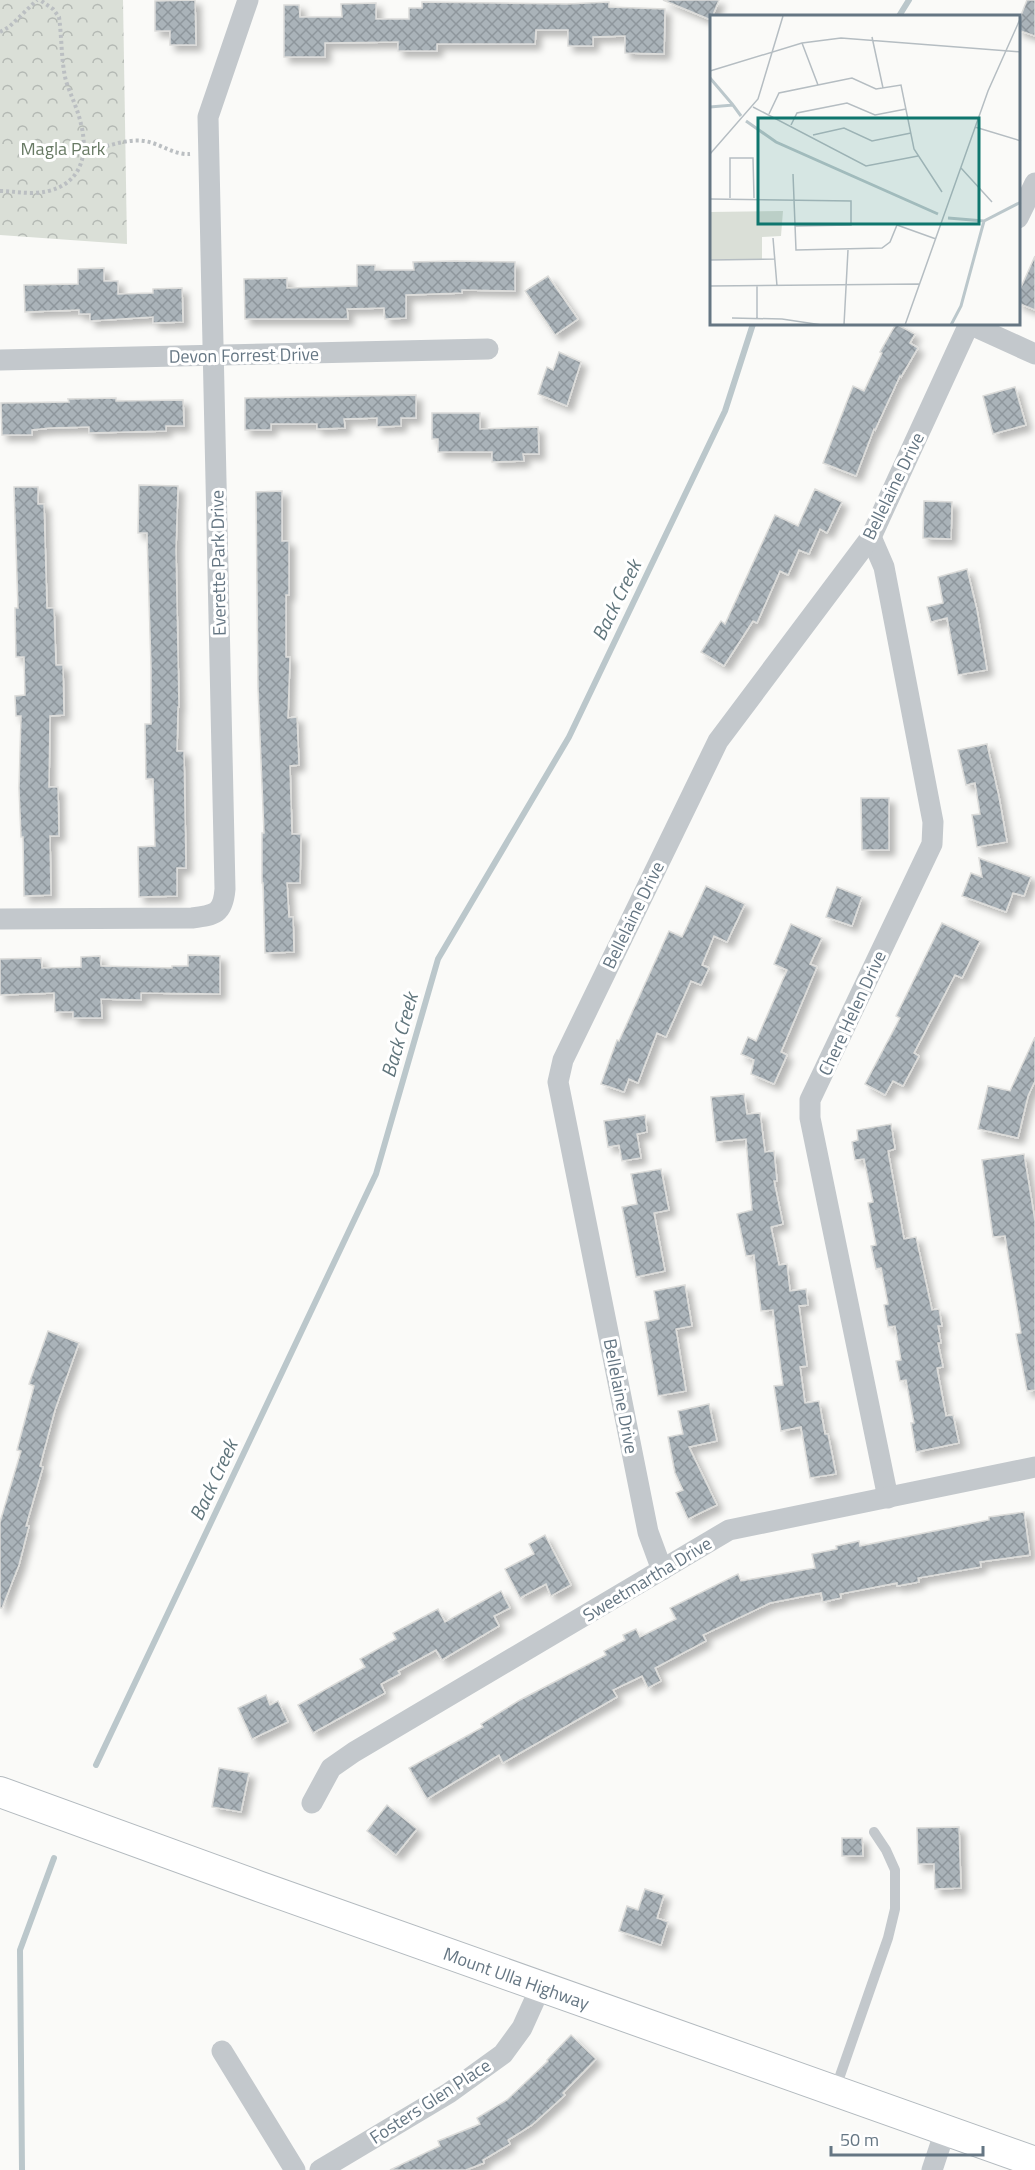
<svg xmlns="http://www.w3.org/2000/svg" width="1035" height="2170" font-family="'Titillium Web',sans-serif">
  <style>
    .park { fill: url(#park-crowns) }
    .lines { fill: none; stroke-linecap: round; stroke-linejoin: round }
    .stream { stroke: #bbc7cb; stroke-width: 6 }
    .building { fill: url(#building-cross-hatch); stroke: #dcdcda; stroke-width: 1.5; filter: url(#shadow) }
    .secondary-casing { stroke: #b3babf; stroke-width: 32 }
    .path { stroke: #bbbfc2; stroke-width: 4; stroke-dasharray: 3 3; stroke-linecap: butt }
    .lane { stroke: #c3c8cc; stroke-width: 10 }
    .street { stroke: #c3c8cc; stroke-width: 21 }
    .secondary { stroke: #fff; stroke-width: 30 }
    .labels { text-anchor: middle; dominant-baseline: central; stroke-width: 6; stroke-linejoin: round; paint-order: stroke }
    .park-label { font-size: 18px; fill: #687a64; stroke: #fff }
    .street-label { font-size: 18px; fill: #657683; stroke: #fff }
    .water-label { font-size: 20px; font-style: italic; fill: #60757c; stroke: #fff }
    .inset-river { fill: none; stroke: #bbc7cb; stroke-width: 3 }
    .inset-road { fill: none; stroke: #b5bdc2; stroke-width: 1.5 }
    .view { fill: #0f766e; fill-opacity: 0.15; stroke: #0f766e; stroke-width: 3 }
    .inset-edge { fill: none; stroke: #657683; stroke-width: 3 }
  </style>
  <defs>
    <pattern id="park-crowns" width="20" height="18" patternUnits="userSpaceOnUse" patternTransform="scale(1.5)"><rect width="20" height="18" fill="#dadfd7"/><path d="M2 6a3 3 0 1 1 6 0M12 15a3 3 0 1 1 6 0" fill="none" stroke="#b4b9b4"/></pattern>
    <pattern id="building-cross-hatch" width="8" height="8" patternUnits="userSpaceOnUse" patternTransform="scale(1.5)"><rect width="8" height="8" fill="#aab3b9"/><path d="M0 0l8 8M0 8l8-8" fill="none" stroke="#8e969c"/></pattern>
    <filter id="shadow"><feDropShadow dx="5.5" dy="5.5" stdDeviation="3" flood-color="#0004"/></filter>
  </defs>
  <rect width="100%" height="100%" fill="#fafaf8"/>
  <path class="park" d="M0,0H123L127,244L0,235Z"/>
  <g class="lines">
    <g class="stream">
      <path d="M899,16L909,0"/>
      <path d="M96,1765L376,1174L438,959L569,737L725,411L753,324"/>
      <path d="M22,2170L20,1950L54,1858"/>
    </g>
  </g>
  <g class="building">
    <path d="M195,0L196,45H170V31H155V1Z"/>
    <path d="M663,0H719L711,20Z"/>
    <path d="M1027,0H1035V36L1018,30V23Z"/>
    <path d="M422,2L567,4L609,2V7L665,9L664,54L625,53V36L593,37V46H568V30H536L535,44H437V51H398V42L325,43V57H284V5H299L300,17H342L341,4L376,3V19H409V8H422Z"/>
    <path d="M1035,256V310L1018,303V294Z"/>
    <path d="M455,261L515,262V291L462,290V293L406,295V318L385,319L384,308L347,309L348,319H245L244,279L287,278V288L357,286V265H375V270H414L413,262Z"/>
    <path d="M104,268V281H118V294L153,293V289L182,288L183,322L153,323V317L90,321V314H79V310L25,312L24,285L78,284V269Z"/>
    <path d="M548,276L578,319L555,335L525,291Z"/>
    <path d="M896,324L915,334L910,343L918,348L901,377L900,376L875,430L874,429L856,476L823,463L853,386L864,391L882,353L880,352Z"/>
    <path d="M559,352L581,362L567,406L538,394L547,367L553,370Z"/>
    <path d="M1015,387L1026,425L993,434L983,396Z"/>
    <path d="M416,395V418H401V426L377,427V418L344,419L345,428L317,429V424H271V430H245V398Z"/>
    <path d="M116,398V401L183,400L184,426H166V431L89,433V427L50,428L32,430V435H2L1,403L69,402L68,399Z"/>
    <path d="M432,413H480V429L538,427L539,454H523L524,461L492,462V452H438V439H432Z"/>
    <path d="M139,485L178,486L176,549L179,707H178L177,751H184L186,868H177V896L139,897L138,847L155,846L153,779H146L145,724H151V667L147,533H138Z"/>
    <path d="M14,487H38V504H44L47,608H54L56,665H63L64,715L50,716L49,787H58L59,836H50L51,895L24,896L23,837H21L19,788L21,716H16L15,696L25,695L24,657H16L15,608H18Z"/>
    <path d="M815,489L842,502L827,533L820,529L809,554L799,550L788,575L780,571L757,623L753,621L724,666L701,652L721,621L725,624L775,515L798,526Z"/>
    <path d="M282,491V541H289V595H286V657H290L288,718L297,717L299,765L290,766L292,834H301L300,883H287L289,917H293L294,952L265,953L263,883H262V833H264L258,688L256,492Z"/>
    <path d="M924,501L952,502L951,539L923,538Z"/>
    <path d="M967,569L977,610L987,670L958,675L947,618L931,622L927,607L943,603L938,577Z"/>
    <path d="M987,744L999,797L1007,842L977,847L972,815L980,814L975,783L966,785L958,750Z"/>
    <path d="M861,798H889V850H862Z"/>
    <path d="M979,858L1031,877L1024,896L1013,893L1006,912L962,896L971,873L982,877Z"/>
    <path d="M706,886L745,904L727,942L714,936L702,965L709,968L701,985L691,981L666,1037L657,1033L638,1083L629,1079L624,1092L601,1084L617,1040L619,1041L669,931L682,937Z"/>
    <path d="M837,887L862,897L852,926L826,917Z"/>
    <path d="M942,923L980,941L962,978L955,975L914,1053L919,1056L903,1086L893,1081L885,1095L865,1084L900,1018L896,1016Z"/>
    <path d="M791,924L822,938L810,964L817,967L781,1052L787,1055L774,1084L751,1074L754,1060L741,1054L748,1037L756,1041L787,970L774,964Z"/>
    <path d="M188,955L220,956V994L141,993V1000L101,999L102,1018H73V1012H55L54,993L0,995V959L41,958L42,968L81,967V957L100,956L101,966L172,968V966H188Z"/>
    <path d="M1035,1037V1081L1028,1096L1018,1138L978,1129L988,1086L1010,1091Z"/>
    <path d="M744,1094L747,1114L760,1113L765,1152L774,1151L777,1181H774L783,1224L771,1227L779,1265L787,1264L790,1291L806,1289L808,1305L799,1306L807,1366L800,1367L805,1403L819,1401L825,1434H828L836,1474L810,1478L801,1427L781,1431L774,1386L783,1385L773,1310L761,1311L754,1255L746,1256L737,1214L752,1210L746,1139L716,1142L711,1097Z"/>
    <path d="M645,1115L647,1132L637,1134L641,1158L622,1161L619,1145L608,1147L604,1121Z"/>
    <path d="M891,1124L895,1149L888,1151L904,1239L916,1237L932,1310L939,1309L942,1326H938L941,1343H938L943,1367L937,1368L946,1416L953,1415L959,1443L916,1452L911,1423H914L906,1380L900,1381L896,1361L901,1360L895,1326L888,1327L884,1305L888,1304L881,1268L876,1269L871,1246L876,1245L868,1203L873,1202L864,1159L855,1160L852,1142L858,1140L857,1130Z"/>
    <path d="M1024,1154L1035,1221V1390L1027,1391L1016,1334L1021,1333L1005,1236L993,1237L982,1160Z"/>
    <path d="M661,1169L669,1210L654,1213L665,1271L636,1277L622,1207L637,1204L631,1174Z"/>
    <path d="M685,1285L692,1326L676,1329L686,1391L658,1396L645,1322L659,1319L654,1291Z"/>
    <path d="M48,1331L79,1343L55,1410L40,1466L43,1467L26,1526H29L19,1565L2,1608H0V1522L21,1451L17,1450L34,1386L29,1384Z"/>
    <path d="M709,1404L717,1441L689,1447L717,1505L688,1519L676,1493L683,1490L675,1473L668,1437L683,1434L678,1411Z"/>
    <path d="M1024,1512L1030,1555L980,1562L981,1567L918,1578L919,1582L897,1586V1583L840,1594L841,1598L823,1602L821,1593L770,1603L703,1635L706,1641L655,1668L661,1681L648,1688L642,1676L613,1690L617,1697L503,1763L499,1755L427,1799L409,1768L483,1727L481,1724L520,1700L606,1655L604,1651L625,1640L623,1635L636,1629L640,1637L676,1619L670,1608L738,1574L741,1581L815,1568L812,1554L837,1549L836,1546L859,1541L860,1546L989,1520V1517Z"/>
    <path d="M545,1535L571,1585L551,1596L546,1584L520,1598L505,1569L534,1554L529,1544Z"/>
    <path d="M501,1591L510,1608L494,1616L499,1626L442,1660L436,1650L398,1671L400,1674L381,1684L385,1693L313,1733L298,1705L365,1667L360,1659L396,1639L393,1633L438,1609L445,1622Z"/>
    <path d="M266,1695L270,1705L278,1701L288,1722L252,1739L238,1708Z"/>
    <path d="M219,1768L249,1773L241,1812L212,1807Z"/>
    <path d="M387,1805L417,1829L396,1855L367,1831Z"/>
    <path d="M959,1827L961,1888L935,1889L934,1864H918L917,1828Z"/>
    <path d="M842,1838H862L863,1856H842Z"/>
    <path d="M645,1889L664,1895L657,1918L668,1922L661,1945L619,1931L627,1906L638,1910Z"/>
    <path d="M571,2035L596,2059L563,2093L565,2095L532,2125L508,2140L510,2144L483,2160L484,2163L466,2170H390L440,2146L438,2141L480,2124L477,2118L507,2100L548,2061L547,2060Z"/>
  </g>
  <g class="lines">
    <defs>
      <g id="secondary">
        <path id="s1" d="M0,1792L258,1886L1035,2162"/>
      </g>
    </defs>
    <use href="#secondary" class="secondary-casing"/>
    <g class="path">
      <path d="M0,32L9,27L37,0"/>
      <path d="M83,152C102,149 125,138 144,141C160,143 173,155 190,154"/>
      <path d="M0,191C11,191 21,193 32,193C74,192 91,164 81,124C78,110 71,96 66,81C61,61 62,38 59,17L53,9L40,0"/>
    </g>
    <path class="lane" d="M835,2090L888,1938L895,1909V1870L886,1850L874,1832"/>
    <g class="street">
      <path d="M1018,218L1035,183"/>
      <path d="M969,324L1035,354"/>
      <path d="M0,360L488,349"/>
      <path d="M871,537L884,567L933,822L932,844L810,1100V1118L888,1498"/>
      <path d="M0,919L192,918C215,915 223,914 225,889L208,117L248,0"/>
      <path d="M662,1570L648,1532L558,1082L563,1060L718,741L871,537L969,324"/>
      <path d="M312,1803L331,1768L354,1752L729,1530L1035,1467"/>
      <path d="M222,2051L295,2170"/>
      <path d="M320,2170L449,2093L503,2054L522,2028L541,1986"/>
      <path d="M932,2170L945,2131"/>
    </g>
    <use href="#secondary" class="secondary"/>
  </g>
  <g class="labels">
    <g class="park-label">
      <text x="63" y="148">Magla Park</text>
    </g>
    <g class="street-label">
      <text transform="translate(244 355) rotate(-1)">Devon Forrest Drive</text>
      <text transform="translate(893 486) rotate(-64)">Bellelaine Drive</text>
      <text transform="translate(218 563) rotate(-91)">Everette Park Drive</text>
      <text transform="translate(633 915) rotate(-64)">Bellelaine Drive</text>
      <text transform="translate(852 1013) rotate(-65)">Chere Helen Drive</text>
      <text transform="translate(621 1396) rotate(79)">Bellelaine Drive</text>
      <text transform="translate(647 1579) rotate(-31)">Sweetmartha Drive</text>
      <text stroke="none"><textPath href="#s1" startOffset="549">Mount Ulla Highway</textPath></text>
      <text transform="translate(430 2101) rotate(-33)">Fosters Glen Place</text>
    </g>
    <g class="water-label">
      <text transform="translate(616 600) rotate(-64)">Back Creek</text>
      <text transform="translate(399 1035) rotate(-74)">Back Creek</text>
      <text transform="translate(213 1480) rotate(-65)">Back Creek</text>
    </g>
  </g>
  <g transform="translate(710 15)">
    <rect width="310" height="310" fill="#fafaf8"/>
    <path d="M73,196L71,221L52,222V244L0,245V197Z" fill="#dadfd7"/>
    <path class="inset-river" d="M0,63L23,90M0,92L23,90L31,101M36,106L66,127L228,199M238,203L274,206L311,187M241,310L251,291L274,206"/>
    <path class="inset-road" d="M162,22L173,73M92,28L108,70M0,56L92,28L131,23L311,37M43,92L156,151L208,141M59,99L69,78L142,63L166,74L191,70L204,134L232,177M81,110L87,98L137,88L165,100L196,94M265,112L311,126M103,120L134,113L162,126L201,118M0,139L48,84L73,1M251,153L282,187M83,159L86,235L172,233L180,227L187,210L226,224M20,183V143H43L44,183M0,184L141,186V210L85,211M63,223L67,271M0,245L64,244M0,271L209,269M22,303L72,304L112,310M47,303V271M134,310L138,235M195,310L278,76L311,2"/>
    <path class="view" d="M48,103H269V209H48Z"/>
    <rect width="310" height="310" class="inset-edge"/>
  </g>
  <path d="M831 2146v9h152v-9" fill="none" stroke="#657683" stroke-width="3"/>
  <text x="840" y="2146" font-size="18" fill="#657683" stroke="#ffffff" stroke-width="4.5" paint-order="stroke">50 m</text>
</svg>
